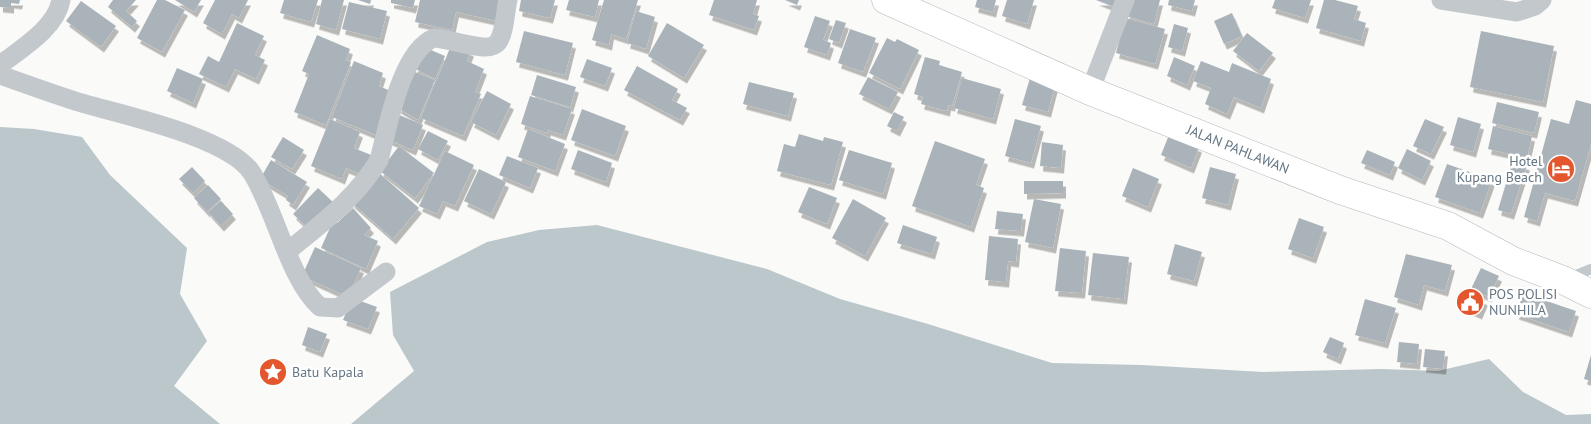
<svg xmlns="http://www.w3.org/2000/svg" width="1591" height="424" font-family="'PT Sans',sans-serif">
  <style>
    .water { fill: #bbc7cb }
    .building { fill: #aab3b9; filter: url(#shadow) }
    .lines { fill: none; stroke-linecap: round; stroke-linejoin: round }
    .highway-casing { stroke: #b4b9bd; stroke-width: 29 }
    .lane { stroke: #c3c8cc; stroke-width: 10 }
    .street { stroke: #c3c8cc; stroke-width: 19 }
    .highway { stroke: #fff; stroke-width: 28 }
    .labels { text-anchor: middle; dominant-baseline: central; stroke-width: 5; stroke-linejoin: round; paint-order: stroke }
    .street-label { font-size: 14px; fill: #657683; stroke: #fff }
    .poi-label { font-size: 14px; fill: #657683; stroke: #fff; text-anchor: start }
  </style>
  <defs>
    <filter id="shadow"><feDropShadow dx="3" dy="5.5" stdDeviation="0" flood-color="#0004"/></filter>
  </defs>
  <rect width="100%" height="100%" fill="#fafaf8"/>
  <g class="water">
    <path d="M0,127L34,129L82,137L110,175L187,248L180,294L207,341L174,386L220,424H0Z"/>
    <path d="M597,225L767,269L840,299L928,324L1052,363L1142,365L1263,372L1382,369L1438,371L1489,359L1523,392L1566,415L1591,414V424H351L414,371L393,335L390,292L487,242L539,230Z"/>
  </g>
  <g class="building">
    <path d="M0,0H20L19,4L11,3V8L0,7Z"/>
    <path d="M113,0H136L126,11L137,21L132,27L108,7Z"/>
    <path d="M157,0H165L185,10L162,52L137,38Z"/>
    <path d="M175,0H201L194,12Z"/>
    <path d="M215,0H248L239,18L232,14L222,34L203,23Z"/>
    <path d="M284,0H318L311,22L280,13Z"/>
    <path d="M322,0H344L336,30L316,24Z"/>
    <path d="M358,0H371L370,4Z"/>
    <path d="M391,0H415L413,8L391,3Z"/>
    <path d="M420,0H501L497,21L456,12L452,30L415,22Z"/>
    <path d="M521,0H555L550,18L519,11Z"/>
    <path d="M569,0H599L595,17L566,10Z"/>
    <path d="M604,0H638L626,39L611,34L609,45L592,40Z"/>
    <path d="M714,0H757L753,14L759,16L754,30L709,15Z"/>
    <path d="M785,0H799L797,5Z"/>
    <path d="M977,0H996L993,12L975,7Z"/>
    <path d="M1007,0H1034L1027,24L1002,16Z"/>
    <path d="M1096,0H1122L1119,9Z"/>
    <path d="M1130,0H1160L1154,24L1126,16Z"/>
    <path d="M1169,0H1195L1192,11L1168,5Z"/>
    <path d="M1275,0H1311L1305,18L1272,8Z"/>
    <path d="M1324,0H1335L1358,6L1354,19L1366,23L1361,41L1316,28Z"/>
    <path d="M81,1L116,26L101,47L66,21Z"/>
    <path d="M349,2L387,11L380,39L342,29Z"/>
    <path d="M636,11L655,17L646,49L627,43Z"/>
    <path d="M1232,13L1242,36L1224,44L1214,21Z"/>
    <path d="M815,16L830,21L823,40L831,43L827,55L804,47Z"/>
    <path d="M1125,18L1165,29L1155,64L1116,53Z"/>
    <path d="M836,20L846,23L839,43L829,39Z"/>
    <path d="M237,23L264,36L255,55L265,60L256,79L235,69L226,87L199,74L208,56L219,62Z"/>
    <path d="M667,23L704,45L684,78L648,56Z"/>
    <path d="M1174,24L1188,28L1182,51L1168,47Z"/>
    <path d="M850,29L876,38L863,72L838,63Z"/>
    <path d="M524,31L573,43L565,75L516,62Z"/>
    <path d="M1481,31L1554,46L1543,102L1470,87Z"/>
    <path d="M1247,33L1273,53L1259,71L1233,51Z"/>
    <path d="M317,35L350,49L346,60L351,62L326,125L294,112L309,74L302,71Z"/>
    <path d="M887,38L895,42L897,39L919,50L900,89L869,73Z"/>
    <path d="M452,43L471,51L467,61L484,69L475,92L481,94L463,136L421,118L436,80L438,81L437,80Z"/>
    <path d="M426,48L445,56L435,79L414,68Z"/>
    <path d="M925,57L940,61L939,65L962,72L952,106L948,105L947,111L921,104L923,97L914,94Z"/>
    <path d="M1174,57L1195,66L1187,85L1167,76Z"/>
    <path d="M587,59L612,68L605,86L580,77Z"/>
    <path d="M354,61L383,73L379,86L393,92L376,135L332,117Z"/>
    <path d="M1201,61L1229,72L1232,63L1271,79L1261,108L1234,97L1227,114L1205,104L1211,88L1193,81Z"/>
    <path d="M637,66L678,89L672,100L687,108L680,120L624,90Z"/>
    <path d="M177,68L203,79L193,103L167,91Z"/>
    <path d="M410,70L435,80L418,120L398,108Z"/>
    <path d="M537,75L576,87L570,107L531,95Z"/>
    <path d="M868,77L898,92L889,109L859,94Z"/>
    <path d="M962,78L1001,89L993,119L954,108Z"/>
    <path d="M1030,78L1055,85L1048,112L1022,105Z"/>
    <path d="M749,82L794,93L788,116L743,104Z"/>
    <path d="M487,91L511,104L496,135L471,122Z"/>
    <path d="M530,96L572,109L563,135L548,130L547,133L521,124Z"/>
    <path d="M1576,100L1591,104V144L1575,201L1545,193L1537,221L1524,217L1551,119L1569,124Z"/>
    <path d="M1497,102L1539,112L1534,133L1492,123Z"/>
    <path d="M582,109L626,126L615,156L571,140Z"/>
    <path d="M894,112L904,117L897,131L887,126Z"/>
    <path d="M397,114L423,125L413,150L387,139Z"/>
    <path d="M1458,117L1481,124L1473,152L1450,145Z"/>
    <path d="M330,119L360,132L354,148L371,155L363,175L346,168L342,179L311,166Z"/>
    <path d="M1015,119L1041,126L1031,163L1005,156Z"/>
    <path d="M1425,119L1444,127L1431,154L1413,146Z"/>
    <path d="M1493,126L1532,136L1527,158L1488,149Z"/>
    <path d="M528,129L565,144L555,171L518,157Z"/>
    <path d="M428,131L448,141L438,160L418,149Z"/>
    <path d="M799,134L823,141L824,137L843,142L831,185L777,171L784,144L795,147Z"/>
    <path d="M1169,135L1199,147L1191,168L1161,155Z"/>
    <path d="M283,137L304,150L292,169L271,157Z"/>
    <path d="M935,141L985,159L976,185L984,188L971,227L912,206Z"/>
    <path d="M1042,142L1063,145L1061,168L1040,166Z"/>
    <path d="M399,146L434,173L415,198L380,171Z"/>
    <path d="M1407,149L1431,161L1422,180L1398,168Z"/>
    <path d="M578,150L612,163L606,182L571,169Z"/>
    <path d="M849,150L892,163L883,194L839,180Z"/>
    <path d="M1367,150L1395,162L1390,175L1361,163Z"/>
    <path d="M445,151L474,165L455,206L443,201L437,214L419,206Z"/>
    <path d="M507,156L538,168L530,188L499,175Z"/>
    <path d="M271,160L307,182L293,205L286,200L288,196L260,179Z"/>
    <path d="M1513,160L1527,165L1511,214L1498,210Z"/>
    <path d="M1447,164L1492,180L1480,213L1435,197Z"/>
    <path d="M192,167L205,181L193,193L179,179Z"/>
    <path d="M1210,167L1236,174L1228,205L1202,198Z"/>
    <path d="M1133,168L1159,179L1148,207L1122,196Z"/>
    <path d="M479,169L506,182L491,214L464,201Z"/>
    <path d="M377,171L419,208L393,239L351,202Z"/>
    <path d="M1024,181H1063V193L1024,194Z"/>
    <path d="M208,185L221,199L207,212L194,198Z"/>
    <path d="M809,187L837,198L827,224L798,212Z"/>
    <path d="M318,188L335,204L310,230L293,214Z"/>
    <path d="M853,199L886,218L865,256L832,238Z"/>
    <path d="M1034,199L1061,204L1053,248L1025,242Z"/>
    <path d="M221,201L233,214L221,226L208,212Z"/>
    <path d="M353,208L371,228L364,235L378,241L366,269L321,248L333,221L337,223Z"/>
    <path d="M997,211L1023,214L1021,231L995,229Z"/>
    <path d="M1299,218L1324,227L1313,258L1288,249Z"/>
    <path d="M903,225L937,237L932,254L897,243Z"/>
    <path d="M989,236L1018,239L1016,262L1008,261L1006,282L985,280Z"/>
    <path d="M1175,244L1202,252L1194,281L1167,274Z"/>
    <path d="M315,247L361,268L348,297L302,276Z"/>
    <path d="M1060,248L1086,251L1082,293L1055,291Z"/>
    <path d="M1093,253L1129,257L1124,299L1088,295Z"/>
    <path d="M1406,254L1452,265L1445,291L1424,285L1419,305L1394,297Z"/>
    <path d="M1481,268L1499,276L1489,297L1471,289Z"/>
    <path d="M1461,290L1485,300L1479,314L1456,304Z"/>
    <path d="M1523,293L1576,311L1569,332L1516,314Z"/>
    <path d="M352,298L377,307L368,329L343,320Z"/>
    <path d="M1365,299L1396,308L1385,343L1355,335Z"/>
    <path d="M308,327L327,334L320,352L302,345Z"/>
    <path d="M1330,337L1344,343L1338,359L1323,352Z"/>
    <path d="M1399,342L1419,344L1417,364L1397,362Z"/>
    <path d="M1425,349L1445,351L1443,369L1423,367Z"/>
    <path d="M1591,355V381L1584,379Z"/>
  </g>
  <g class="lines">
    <defs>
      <path id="highway" d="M886,0L1090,91L1340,190L1448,226L1513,261L1563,280L1591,294"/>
    </defs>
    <use href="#highway" class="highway-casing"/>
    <path class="lane" d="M1569,278L1591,269"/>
    <g class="street">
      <path d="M1441,0L1517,12L1535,6L1542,0"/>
      <path d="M0,65C22,48 56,28 61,0"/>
      <path d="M0,75C25,84 50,93 75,101C117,114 228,136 252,173C276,212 289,279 320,307L338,308L386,272"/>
      <path d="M1090,91L1125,0"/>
      <path d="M288,251C322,223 356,198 379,160C388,127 401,51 434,38C449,38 489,55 498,42C505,32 505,12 508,0"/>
    </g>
    <use href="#highway" class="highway"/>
  </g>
  <defs>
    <symbol id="hotel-disc" viewBox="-11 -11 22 22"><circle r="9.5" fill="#e4572e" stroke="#fff"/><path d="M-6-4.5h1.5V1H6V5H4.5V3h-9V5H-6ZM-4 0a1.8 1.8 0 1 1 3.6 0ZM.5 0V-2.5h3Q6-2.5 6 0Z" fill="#fff"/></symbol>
    <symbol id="civic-disc" viewBox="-11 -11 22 22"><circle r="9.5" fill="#e4572e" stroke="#fff"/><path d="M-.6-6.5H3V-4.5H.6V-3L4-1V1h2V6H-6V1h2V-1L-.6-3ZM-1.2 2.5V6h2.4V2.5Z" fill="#fff"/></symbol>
    <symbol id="sight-disc" viewBox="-11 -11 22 22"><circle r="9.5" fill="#e4572e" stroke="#fff"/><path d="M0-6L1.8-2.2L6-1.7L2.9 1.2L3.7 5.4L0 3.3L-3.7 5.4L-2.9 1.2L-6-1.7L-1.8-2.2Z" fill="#fff"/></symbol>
  </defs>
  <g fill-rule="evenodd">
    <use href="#hotel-disc" x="1545" y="153" width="32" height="32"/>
    <use href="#civic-disc" x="1454" y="286" width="32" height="32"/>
    <use href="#sight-disc" x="257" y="356" width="32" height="32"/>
  </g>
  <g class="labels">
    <g class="street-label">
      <text transform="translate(1238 149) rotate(22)">JALAN PAHLAWAN</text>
    </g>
    <g class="poi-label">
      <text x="1542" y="161" text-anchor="end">Hotel<tspan x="1542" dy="16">Kupang Beach</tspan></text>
      <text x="1489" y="294">POS POLISI<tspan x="1489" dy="16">NUNHILA</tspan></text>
      <text x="292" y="372">Batu Kapala</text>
    </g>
  </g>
</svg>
